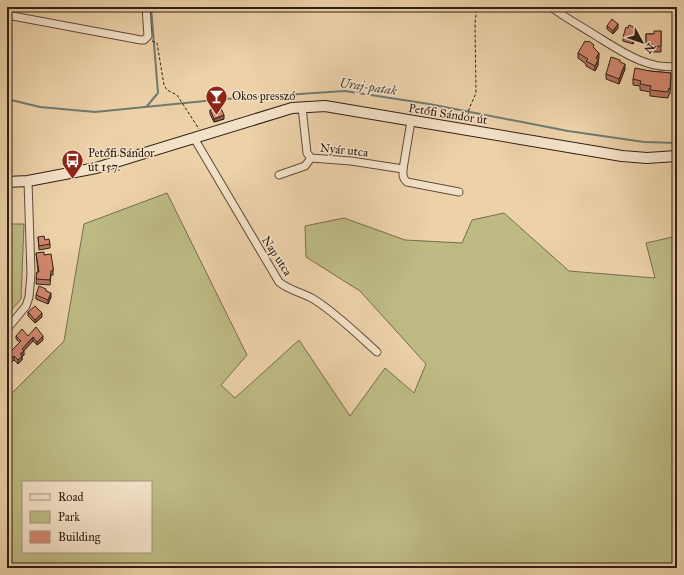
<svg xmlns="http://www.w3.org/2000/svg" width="684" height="575" font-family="'IM FELL Great Primer',serif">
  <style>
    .green { fill: #bdba84; stroke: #766d4c; fill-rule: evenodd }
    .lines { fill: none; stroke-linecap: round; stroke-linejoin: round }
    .stream { stroke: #6f7b6f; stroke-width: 2 }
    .street-casing { stroke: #5f4c3a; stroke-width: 9 }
    .secondary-casing { stroke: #302015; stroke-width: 12 }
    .path { stroke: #302015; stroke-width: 1; stroke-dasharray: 3 2; stroke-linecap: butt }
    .street { stroke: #f3e1c7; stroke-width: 7 }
    .secondary { stroke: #f3e1c7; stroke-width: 10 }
    .wall { fill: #b57560; stroke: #302015 }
    .shaded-wall { fill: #945f4e; stroke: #302015 }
    .building { fill: #d38870; stroke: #302015 }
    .labels { text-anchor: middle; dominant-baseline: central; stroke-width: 3; stroke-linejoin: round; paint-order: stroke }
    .poi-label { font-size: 12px; fill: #302015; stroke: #f3e1c7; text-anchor: start }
    .street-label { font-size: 12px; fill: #302015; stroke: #f3e1c7 }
    .water-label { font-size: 13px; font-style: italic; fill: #504d42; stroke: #f3e1c7 }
  </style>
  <rect width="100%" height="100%" fill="#ecd1a9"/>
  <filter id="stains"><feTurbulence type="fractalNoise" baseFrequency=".005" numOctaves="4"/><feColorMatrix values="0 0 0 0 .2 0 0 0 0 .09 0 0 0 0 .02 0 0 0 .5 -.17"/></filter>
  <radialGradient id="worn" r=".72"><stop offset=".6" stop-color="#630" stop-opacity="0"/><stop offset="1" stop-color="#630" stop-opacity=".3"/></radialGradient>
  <g class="green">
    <path d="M167,193L247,355L221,385L235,398L299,340L350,416L385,368L414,393L426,364L360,291L306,257L305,226L344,218L405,240L462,243L472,220L504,213L569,271L655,278L646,243L677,236V568H7V398L64,341L84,224ZM23,482H151V552H23Z"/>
    <path d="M7,224H24L21,299L7,315Z"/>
  </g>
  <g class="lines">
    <g class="stream">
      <path d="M7,99L40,107L95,112L225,99L345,91L429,104L568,131L644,142L677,143"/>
      <path d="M147,106L158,93L151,7"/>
    </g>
    <defs>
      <g id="street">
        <path d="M551,7C563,16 577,24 590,32C615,47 646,71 677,66"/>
        <path d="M7,15L141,40H144L148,36L146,7"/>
        <path d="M302,107L307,153L311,158L351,161L403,169"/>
        <path d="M411,121L403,169C403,174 402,178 407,182L459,192"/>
        <path d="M194,138L279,282C290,291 304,293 315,300C338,315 357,334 377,352"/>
        <path d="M279,175L305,166L311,158"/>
        <path d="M7,329L26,306L29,297L31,274L28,181"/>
      </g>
      <path id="secondary" d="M7,182L28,181L96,168L292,108L325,106L622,156L647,158L677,156"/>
    </defs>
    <use href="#street" class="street-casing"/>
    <use href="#secondary" class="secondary-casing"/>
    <g class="path">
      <path d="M152,41L157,43L164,85L167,90L177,95L199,129"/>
      <path d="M467,121L469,109L476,93L475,23L477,7"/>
    </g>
    <use href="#street" class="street"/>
    <use href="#secondary" class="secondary"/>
  </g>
  <g class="wall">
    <path d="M607,26L618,28L613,34L607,29Z"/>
    <path d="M636,31L633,44L623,41V37Z"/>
    <path d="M661,31V52H652V50H646V34H654Z"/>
    <path d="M594,48L599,58L598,60V65L595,71L586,66V64L578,58V53Z"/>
    <path d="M620,63L625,69L619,84L606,79V74Z"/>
    <path d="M650,71L671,73L670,94H669L668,98L650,96V92L640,90V86L633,85V79Z"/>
    <path d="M210,110L224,119L214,122L210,114Z"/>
    <path d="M38,237L45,240L50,244V248L39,250Z"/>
    <path d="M36,253L44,255L53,267V275H51L50,285L36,284L37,272H38Z"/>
    <path d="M46,291L51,297L48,304L36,299V295Z"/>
    <path d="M28,312L42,317L35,323L28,316Z"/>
    <path d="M16,336H28L43,340L37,345L33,341L23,351L24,355L22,356V360L18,364L14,360L7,367L20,343L16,339Z"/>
  </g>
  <g class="shaded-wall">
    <path d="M618,24V28L613,34V31Z"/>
    <path d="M636,28V31L633,44V40Z"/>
    <path d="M599,53V58L596,64V58Z"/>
    <path d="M598,60V65L595,71V66Z"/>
    <path d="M625,64V69L619,84V79Z"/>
    <path d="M224,115V119L214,122V119Z"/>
    <path d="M51,293V297L48,304V300Z"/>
    <path d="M42,313V317L35,323V320Z"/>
    <path d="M43,336V340L37,345V342Z"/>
    <path d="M33,337V341L22,353V349Z"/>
    <path d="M24,351V355L20,357V354Z"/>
    <path d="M14,356V360L7,367V363Z"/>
    <path d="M22,356V360L18,364V360Z"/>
  </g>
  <g class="building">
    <path d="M612,19L618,24L613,31L607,26Z"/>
    <path d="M629,25L636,28L633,40L623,37L626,27L628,28Z"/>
    <path d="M654,31H661V46L652,47V44H646V34H654Z"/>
    <path d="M585,41L588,42L589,41L594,45L593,47L599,53L596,58L598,60L595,66L586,61L588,59L578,53Z"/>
    <path d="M611,57L620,60V62L625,64L619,79L606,74Z"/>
    <path d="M635,68L650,71L671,73L670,89L669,88L668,92L650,90L651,86L640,84L641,81L633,79Z"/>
    <path d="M220,106L224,115L214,119L210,110Z"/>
    <path d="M44,236L45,240L49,239L50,244L39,246L38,237Z"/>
    <path d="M44,252V255L51,254L53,267V271H51L50,280L36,279L37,272H39L36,253Z"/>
    <path d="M39,286L46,289V291L51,293L48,300L36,295Z"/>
    <path d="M35,306L42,313L35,320L28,312Z"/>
    <path d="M36,327L43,336L37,342L33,337L22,349L24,351L20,354L22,356L18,360L14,356L7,363V355L21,341L16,336L22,329L28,336Z"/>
  </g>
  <defs>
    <symbol id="bar-pin" viewBox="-11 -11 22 30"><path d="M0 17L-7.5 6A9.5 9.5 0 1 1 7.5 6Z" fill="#8f2418" stroke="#f3e1c7"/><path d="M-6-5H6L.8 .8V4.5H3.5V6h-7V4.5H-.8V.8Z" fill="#fff"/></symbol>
    <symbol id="bus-pin" viewBox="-11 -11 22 30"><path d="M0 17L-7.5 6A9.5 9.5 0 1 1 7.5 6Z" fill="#8f2418" stroke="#f3e1c7"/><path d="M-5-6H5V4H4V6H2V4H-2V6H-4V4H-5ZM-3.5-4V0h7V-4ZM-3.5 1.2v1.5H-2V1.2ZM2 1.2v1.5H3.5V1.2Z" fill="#fff"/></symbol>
  </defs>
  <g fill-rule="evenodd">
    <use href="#bar-pin" x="204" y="84" width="25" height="34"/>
    <use href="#bus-pin" x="60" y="148" width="25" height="34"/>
  </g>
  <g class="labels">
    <g class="poi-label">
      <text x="232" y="96">Okos presszó</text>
      <text x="88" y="153">Petőfi Sándor<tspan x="88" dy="14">út 157.</tspan></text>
    </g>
    <g class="street-label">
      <text transform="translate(448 114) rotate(9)">Petőfi Sándor út</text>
      <text transform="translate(344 150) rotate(6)">Nyár utca</text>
      <text transform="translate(277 256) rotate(57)">Nap utca</text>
    </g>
    <g class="water-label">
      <text transform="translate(368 87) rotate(8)">Uraj-patak</text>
    </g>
  </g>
  <rect width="684" height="575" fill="none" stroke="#ecd1a9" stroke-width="24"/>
  <rect x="8" y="8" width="668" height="559" fill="none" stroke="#302015" stroke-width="2"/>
  <rect x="12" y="12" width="660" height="551" fill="none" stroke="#302015"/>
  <rect x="22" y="481" width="130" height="72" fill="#f3e1c7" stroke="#a59480"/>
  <rect x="30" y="494" width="20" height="6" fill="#f3e1c7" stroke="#a59480"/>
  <text x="58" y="501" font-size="12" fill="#302015">Road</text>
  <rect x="30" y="511" width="20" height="12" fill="#bdba84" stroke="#a59480"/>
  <text x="58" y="521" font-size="12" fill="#302015">Park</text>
  <rect x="30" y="531" width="20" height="12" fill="#d38870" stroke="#a59480"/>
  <text x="58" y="541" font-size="12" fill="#302015">Building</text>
  <g transform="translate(642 42) rotate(130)" stroke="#f3e1c7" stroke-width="3" paint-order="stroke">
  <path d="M0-3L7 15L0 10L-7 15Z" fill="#302015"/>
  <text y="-6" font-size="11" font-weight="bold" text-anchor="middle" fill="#302015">N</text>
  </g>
  <rect width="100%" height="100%" filter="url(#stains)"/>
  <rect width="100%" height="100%" fill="url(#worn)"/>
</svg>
